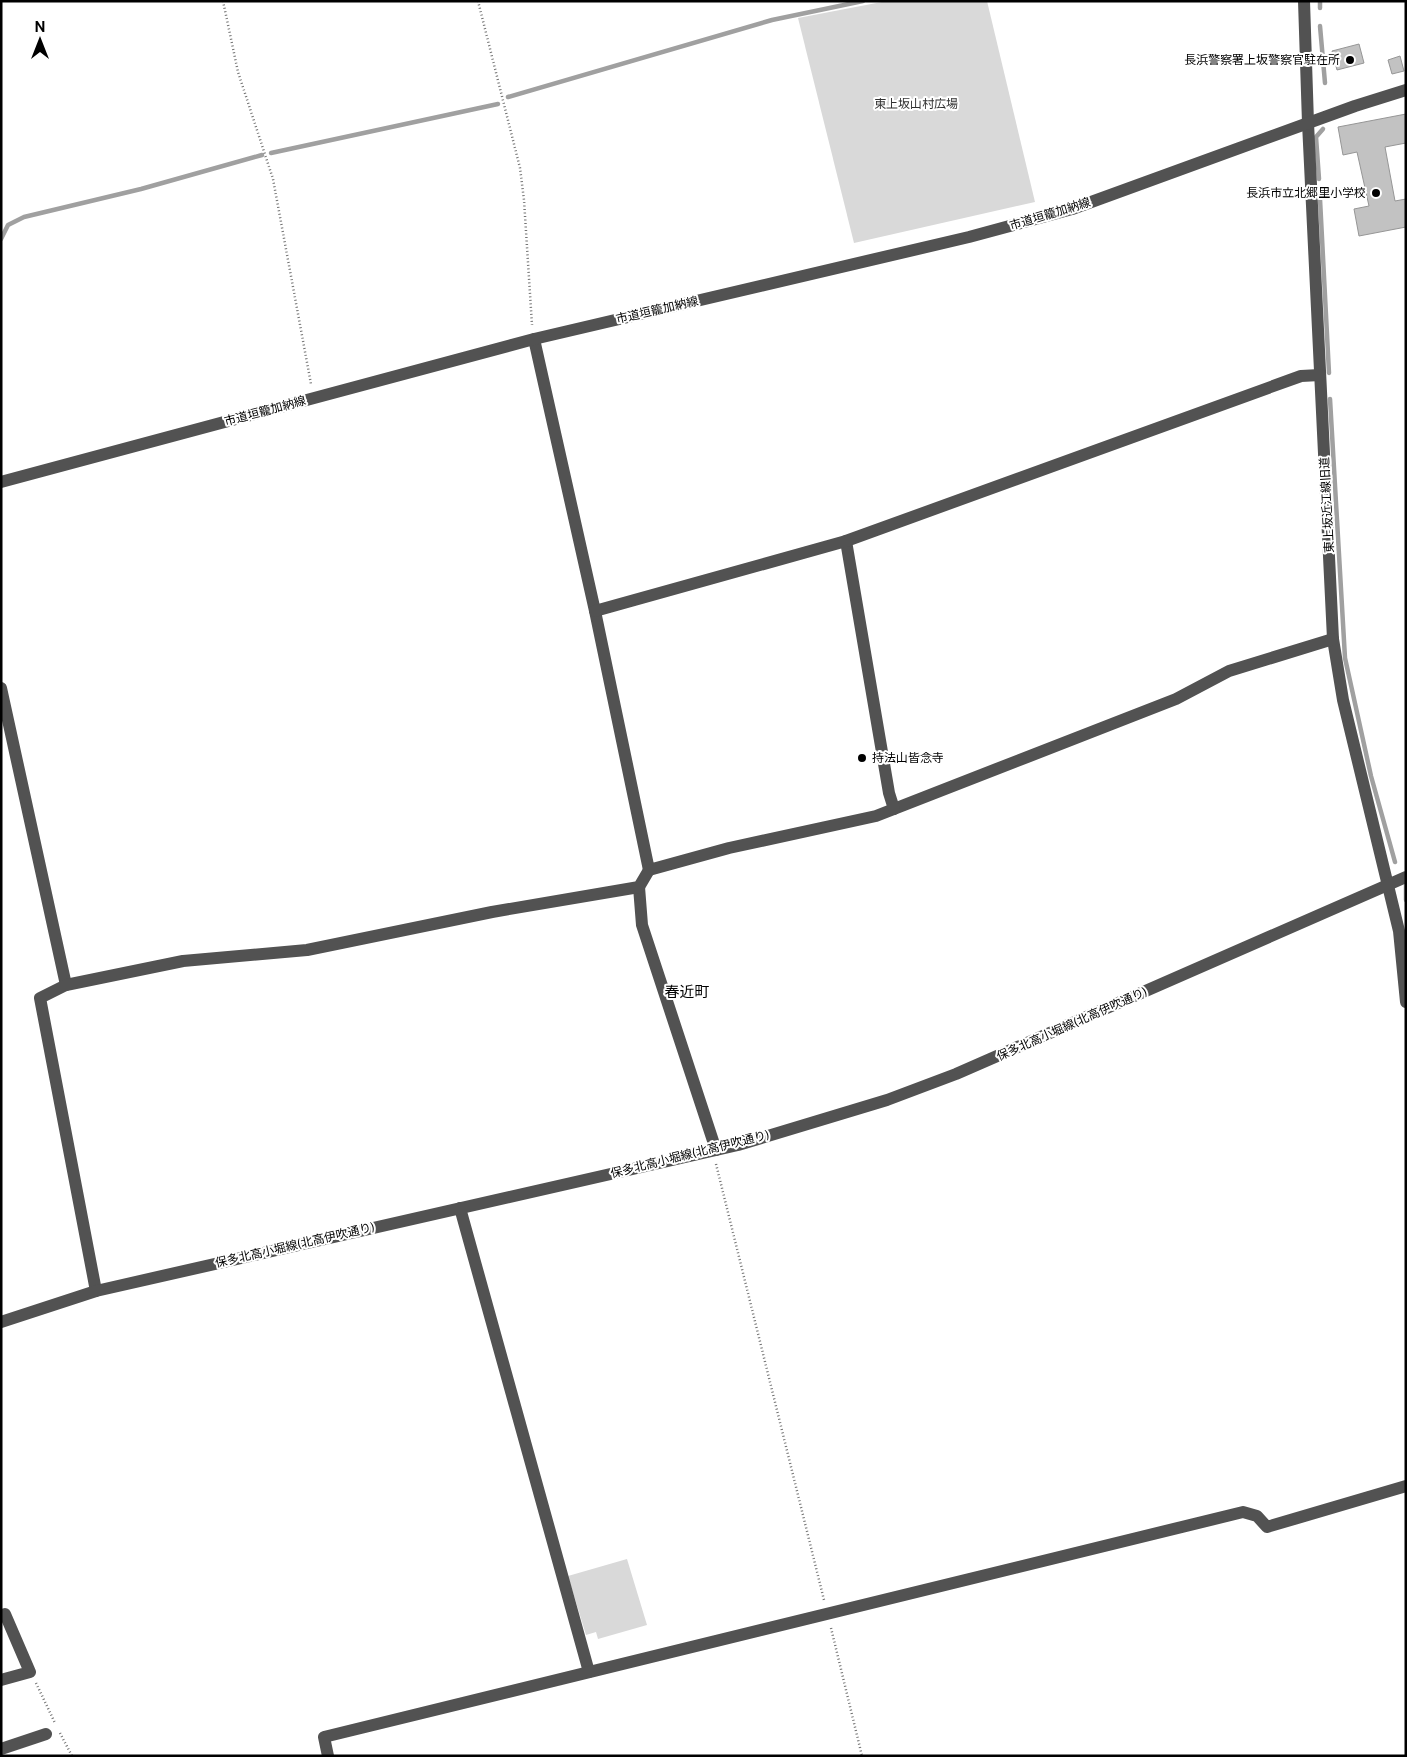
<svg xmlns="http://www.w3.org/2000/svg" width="1407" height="1757" font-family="'Public Sans','Noto Sans JP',sans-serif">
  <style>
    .green { fill: #d9d9d9 }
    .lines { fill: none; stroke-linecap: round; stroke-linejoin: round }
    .stream { stroke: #a0a0a0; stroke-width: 4.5 }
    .building { fill: #c2c2c2; stroke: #969696 }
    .path { stroke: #747474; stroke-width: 2.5; stroke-dasharray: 1 2.5; stroke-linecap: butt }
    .minor { stroke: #525252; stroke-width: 12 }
    .poi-dot { fill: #000; stroke: #fff; stroke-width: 2 }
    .labels { text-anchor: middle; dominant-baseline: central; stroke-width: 4; stroke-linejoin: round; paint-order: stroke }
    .poi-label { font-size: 12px; fill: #000; stroke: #fff; text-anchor: end }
    .park-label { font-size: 12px; fill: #303030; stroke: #fff }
    .street-label { font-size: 12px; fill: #000; stroke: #fff }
    .quarter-label { font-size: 15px; fill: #000; stroke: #fff }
  </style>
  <rect width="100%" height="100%" fill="#fff"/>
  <g class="green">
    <path d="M887,1H987L1035,202L854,243L798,18Z"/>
    <path d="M627,1559L647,1625L598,1639L596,1632L586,1635L568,1576Z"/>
  </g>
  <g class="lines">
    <g class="stream">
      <path d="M1320,8V1"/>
      <path d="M1320,26L1325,83"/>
      <path d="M508,97L772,20L863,1"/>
      <path d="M271,153L498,104"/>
      <path d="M1319,179L1316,137L1323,129"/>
      <path d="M1320,199L1329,373"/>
      <path d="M1,239L8,225L24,217L141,189L262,155"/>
      <path d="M1330,399L1345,658L1371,776L1395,862"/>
      <path d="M1406,885V900"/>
    </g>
  </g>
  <g class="building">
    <path d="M1359,44L1364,63L1337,70L1332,51Z"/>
    <path d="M1400,56L1404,71L1392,74L1388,60Z"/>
    <path d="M1406,114V143L1385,147L1395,201L1406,199V227L1359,236L1354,209L1369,206L1357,152L1343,155L1338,127Z"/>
  </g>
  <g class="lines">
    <g class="path">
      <path d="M223,1L238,72L273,179L311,384"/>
      <path d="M478,1L520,168L524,200L532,325"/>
      <path d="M716,1164L824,1600"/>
      <path d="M831,1628L862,1756"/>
      <path d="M36,1683L55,1723"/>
      <path d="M60,1733L72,1756"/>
    </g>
    <g class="minor">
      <path d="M1304,1L1308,123L1333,639L1343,700L1399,931L1406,1002"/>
      <path d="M534,339L595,611L649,870L729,848L876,816L1176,699L1229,671L1333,639"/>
      <path d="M1,482L534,339L969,237L1072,209L1355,106L1406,90"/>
      <path d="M846,541L889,793L894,809"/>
      <path d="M595,611L846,541L1301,376L1320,375"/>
      <path d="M1,688L66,985"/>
      <path d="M639,887L642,925L716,1150"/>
      <path d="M460,1208L589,1672"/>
      <path d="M96,1291L40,998L66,985L183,961L307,950L492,912L639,887L649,870"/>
      <path d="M1,1322L96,1291L738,1145L887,1100L956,1074L1406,877"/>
      <path d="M1,1680L30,1672L5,1614"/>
      <path d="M1,1749L46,1734"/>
      <path d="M328,1756L324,1737L1243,1512L1257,1516L1267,1527L1406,1486"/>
    </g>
  </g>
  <g class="poi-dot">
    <circle cx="1350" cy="60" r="5"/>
    <circle cx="1376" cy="193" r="5"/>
    <circle cx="862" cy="758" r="5"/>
  </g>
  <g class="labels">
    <g class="poi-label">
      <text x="1340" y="60">長浜警察署上坂警察官駐在所</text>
      <text x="1366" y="193">長浜市立北郷里小学校</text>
      <text x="872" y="758" text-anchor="start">持法山皆念寺</text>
    </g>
    <g class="park-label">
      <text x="916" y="104">東上坂山村広場</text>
    </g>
    <g class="street-label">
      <text transform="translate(1050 214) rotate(-17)">市道垣籠加納線</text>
      <text transform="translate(657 310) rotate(-13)">市道垣籠加納線</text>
      <text transform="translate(265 411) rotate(-15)">市道垣籠加納線</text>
      <text transform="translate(1327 505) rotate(-93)">東上坂近江線旧道</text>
      <text transform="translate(1072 1024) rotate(-24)">保多北高小堀線(北高伊吹通り)</text>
      <text transform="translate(690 1154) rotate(-14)">保多北高小堀線(北高伊吹通り)</text>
      <text transform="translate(295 1245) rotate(-13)">保多北高小堀線(北高伊吹通り)</text>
    </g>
    <g class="quarter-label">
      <text x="687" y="991">春近町</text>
    </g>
  </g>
  <rect width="1407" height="1757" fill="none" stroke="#000000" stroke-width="5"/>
  <g transform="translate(40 40)" stroke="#ffffff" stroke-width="4" paint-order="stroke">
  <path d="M0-4L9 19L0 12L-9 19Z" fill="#000000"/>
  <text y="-8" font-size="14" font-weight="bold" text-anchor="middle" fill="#000000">N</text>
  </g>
</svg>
